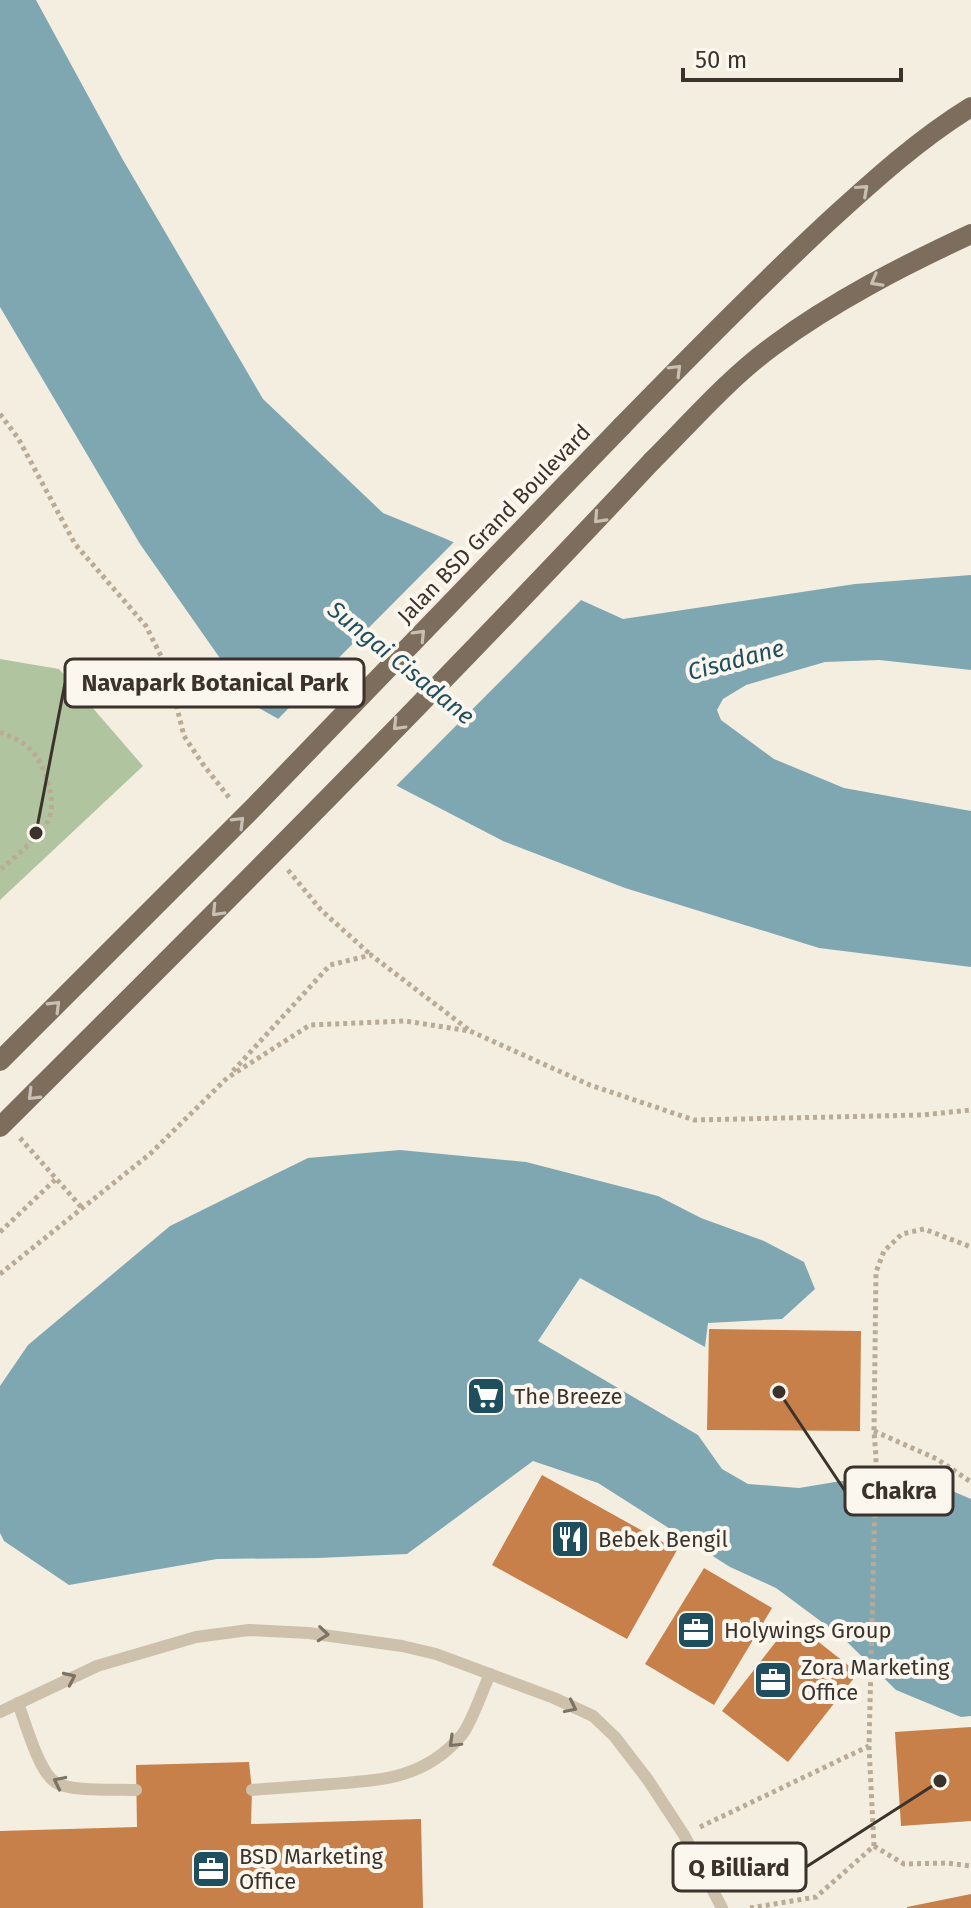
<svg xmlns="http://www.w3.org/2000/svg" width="971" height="1908" font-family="'Fira Sans',sans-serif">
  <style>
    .green { fill: #b1c4a0 }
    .water { fill: #7fa7b2 }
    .pier { fill: #f4eee1 }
    .building { fill: #c8804a }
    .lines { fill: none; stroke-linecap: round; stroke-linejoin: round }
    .path { stroke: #b9ab96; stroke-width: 5; stroke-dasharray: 4 4; stroke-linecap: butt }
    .service { stroke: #cdc1ac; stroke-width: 12 }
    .primary { stroke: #7d6d5c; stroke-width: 20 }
    .primary-bridge { stroke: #7d6d5c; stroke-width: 20 }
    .oneway { stroke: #c9c0b4 }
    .oneway2 { stroke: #7d7365 }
    .labels { text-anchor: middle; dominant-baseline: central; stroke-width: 8; stroke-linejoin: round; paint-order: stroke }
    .street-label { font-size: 22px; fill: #3b332b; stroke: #fbf7ee }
    .poi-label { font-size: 22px; fill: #3b332b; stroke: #fbf7ee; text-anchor: start }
    .water-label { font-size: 24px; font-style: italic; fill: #1f4e5e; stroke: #fbf7ee }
    .leader { fill: none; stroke: #3b332b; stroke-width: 3 }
    .callout-dot { fill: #3b332b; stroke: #fbf7ee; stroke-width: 3 }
    .callout { fill: #fbf7ee; stroke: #3b332b; stroke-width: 3 }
    .callout-label { font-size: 24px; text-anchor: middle; font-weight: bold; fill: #3b332b }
  </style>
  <rect width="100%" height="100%" fill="#f4eee1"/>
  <path class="green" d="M0,659L59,669L143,766L0,900Z"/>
  <g class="water">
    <path d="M0,0H36L123,160L263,399L383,513L444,538L623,619L855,584L971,575V670L879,660L825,662L746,685L723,699L717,710L721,720L774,759L844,788L971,811V967L819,948L625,888L503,841L401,788L252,704L140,544L0,307Z"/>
    <path d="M400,1150L526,1162L658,1196L701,1218L764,1241L804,1262L815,1289L782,1319L708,1323L705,1347L580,1278L538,1341L698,1435L722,1469L748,1484L799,1488L841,1481L894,1483L943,1487L971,1499V1716L961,1717L896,1690L842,1637L776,1588L730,1567L598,1483L533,1461L407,1554L318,1558L217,1559L69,1585L4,1541L0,1533V1386L28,1345L170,1226L308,1158Z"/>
  </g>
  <path class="pier" d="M457,539L584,597L394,788L275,722Z"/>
  <g class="building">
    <path d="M709,1329L861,1331L860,1431L707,1430Z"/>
    <path d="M542,1475L677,1550L627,1639L492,1565Z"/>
    <path d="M704,1568L772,1608L714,1705L645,1664Z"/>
    <path d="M792,1621L858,1673L788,1762L722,1711Z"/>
    <path d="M971,1727V1821L901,1826L895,1732Z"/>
    <path d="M249,1762L252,1790L251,1824L421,1819L423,1908H0V1831L137,1827L136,1765Z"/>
    <path d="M971,1894V1908H907V1907Z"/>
  </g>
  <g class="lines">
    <g class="path">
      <path d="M0,414L18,438L75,544L146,626L167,668L184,736L202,763L231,800"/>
      <path d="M0,732C11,737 23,741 32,751C45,765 58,803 48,821C37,839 16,856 0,870"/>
      <path d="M288,870L321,910L371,955"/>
      <path d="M233,1071L330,965L371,955L469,1030"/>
      <path d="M20,1138L83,1209"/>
      <path d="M0,1232L56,1179"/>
      <path d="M0,1274L151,1153L227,1078L310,1025L405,1021L470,1031L590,1085L694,1120L922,1115L971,1110"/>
      <path d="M874,1431L937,1459L971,1482"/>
      <path d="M700,1827L869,1746"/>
      <path d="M874,1846L869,1746L876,1458L874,1431L876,1272L884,1251L902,1234L924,1229L971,1247"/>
      <path d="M874,1846L904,1864L947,1863L971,1866"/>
      <path d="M750,1908L816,1897L874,1846"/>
    </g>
    <g class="service">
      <path d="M18,1703C25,1722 39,1772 55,1782C69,1792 117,1789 136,1790"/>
      <path d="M0,1712L97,1666L196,1637L249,1630L309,1633L402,1646L436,1654L554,1698L593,1716L615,1737L648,1780L684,1835L722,1908"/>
      <path d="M252,1790C278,1788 305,1786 332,1784C383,1780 425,1778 461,1736C471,1725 483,1689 490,1674"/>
    </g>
    <g class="primary">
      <path d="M622,426C690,356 758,287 829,221C874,180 919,139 971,107"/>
      <path d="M652,461C691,422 728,379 773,346C834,301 902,266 971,234"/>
    </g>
    <g class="primary-bridge">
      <path d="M0,1061L256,805L622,426"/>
      <path d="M0,1127C220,908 440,688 652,461"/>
    </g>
  </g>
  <defs><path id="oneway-chevron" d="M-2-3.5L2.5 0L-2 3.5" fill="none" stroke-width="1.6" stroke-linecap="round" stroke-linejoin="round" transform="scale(2)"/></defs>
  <g class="oneway">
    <use href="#oneway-chevron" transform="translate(863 190) rotate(-42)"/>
    <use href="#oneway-chevron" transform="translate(876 281) rotate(151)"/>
    <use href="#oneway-chevron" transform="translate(676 370) rotate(-45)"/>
    <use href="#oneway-chevron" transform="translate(599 518) rotate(133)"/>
    <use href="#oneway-chevron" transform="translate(420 635) rotate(-46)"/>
    <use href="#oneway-chevron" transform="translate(398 725) rotate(134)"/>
    <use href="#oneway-chevron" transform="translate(239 822) rotate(-45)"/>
    <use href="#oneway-chevron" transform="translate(217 911) rotate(134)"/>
    <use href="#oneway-chevron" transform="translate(55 1006) rotate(-45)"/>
    <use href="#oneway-chevron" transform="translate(33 1095) rotate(135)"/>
  </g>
  <g class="oneway2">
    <use href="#oneway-chevron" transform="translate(323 1634) rotate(6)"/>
    <use href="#oneway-chevron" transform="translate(70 1678) rotate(-25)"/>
    <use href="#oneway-chevron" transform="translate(571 1707) rotate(26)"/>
    <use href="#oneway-chevron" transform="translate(454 1742) rotate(136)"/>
    <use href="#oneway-chevron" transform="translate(59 1782) rotate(-154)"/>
  </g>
  <defs>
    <symbol id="supermarket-square" viewBox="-11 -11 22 22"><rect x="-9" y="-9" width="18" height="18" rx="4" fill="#1f4e5e" stroke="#fbf7ee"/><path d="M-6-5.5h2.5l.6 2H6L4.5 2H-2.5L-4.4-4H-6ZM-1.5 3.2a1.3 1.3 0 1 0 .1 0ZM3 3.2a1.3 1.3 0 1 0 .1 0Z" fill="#fff"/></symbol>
    <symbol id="restaurant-square" viewBox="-11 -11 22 22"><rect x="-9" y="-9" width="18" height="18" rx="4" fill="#1f4e5e" stroke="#fbf7ee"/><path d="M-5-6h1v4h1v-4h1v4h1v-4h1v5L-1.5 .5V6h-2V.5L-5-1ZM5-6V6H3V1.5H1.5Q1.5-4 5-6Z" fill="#fff"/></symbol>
    <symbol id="office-square" viewBox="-11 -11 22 22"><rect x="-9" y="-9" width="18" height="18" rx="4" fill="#1f4e5e" stroke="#fbf7ee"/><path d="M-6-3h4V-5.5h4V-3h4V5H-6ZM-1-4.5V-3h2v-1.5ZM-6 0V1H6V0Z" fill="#fff"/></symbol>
  </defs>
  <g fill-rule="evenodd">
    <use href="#supermarket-square" x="464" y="1374" width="44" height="44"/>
    <use href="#restaurant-square" x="548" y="1517" width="44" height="44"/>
    <use href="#office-square" x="674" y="1608" width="44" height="44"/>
    <use href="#office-square" x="751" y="1658" width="44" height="44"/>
    <use href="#office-square" x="189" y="1847" width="44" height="44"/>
  </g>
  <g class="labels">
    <g class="street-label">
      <text transform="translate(494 524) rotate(-46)">Jalan BSD Grand Boulevard</text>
    </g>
    <g class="poi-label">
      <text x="514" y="1396">The Breeze</text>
      <text x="598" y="1539">Bebek Bengil</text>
      <text x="724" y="1630">Holywings Group</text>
      <text x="801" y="1667">Zora Marketing<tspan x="801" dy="25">Office</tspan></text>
      <text x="239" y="1856">BSD Marketing<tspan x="239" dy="25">Office</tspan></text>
    </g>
    <g class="water-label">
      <text transform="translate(736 660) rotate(-15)">Cisadane</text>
      <text transform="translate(401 663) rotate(39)">Sungai Cisadane</text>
    </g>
  </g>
  <path class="leader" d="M36 833L65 683M779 1392L845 1491M940 1781L806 1867"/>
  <g class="callout-dot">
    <circle cx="36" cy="833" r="8"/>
    <circle cx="779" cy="1392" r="8"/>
    <circle cx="940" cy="1781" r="8"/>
  </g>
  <g class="callout">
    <rect x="65" y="659" width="299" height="48" rx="8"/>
    <rect x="845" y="1467" width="108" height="48" rx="8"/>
    <rect x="673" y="1843" width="133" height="48" rx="8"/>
  </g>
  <g class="callout-label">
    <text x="215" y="691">Navapark Botanical Park</text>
    <text x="899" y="1499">Chakra</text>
    <text x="739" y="1876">Q Billiard</text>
  </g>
  <path d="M683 68v12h218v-12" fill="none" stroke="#3b332b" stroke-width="4"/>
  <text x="695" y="68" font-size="24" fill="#3b332b" stroke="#fbf7ee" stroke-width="6" paint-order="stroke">50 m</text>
</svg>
